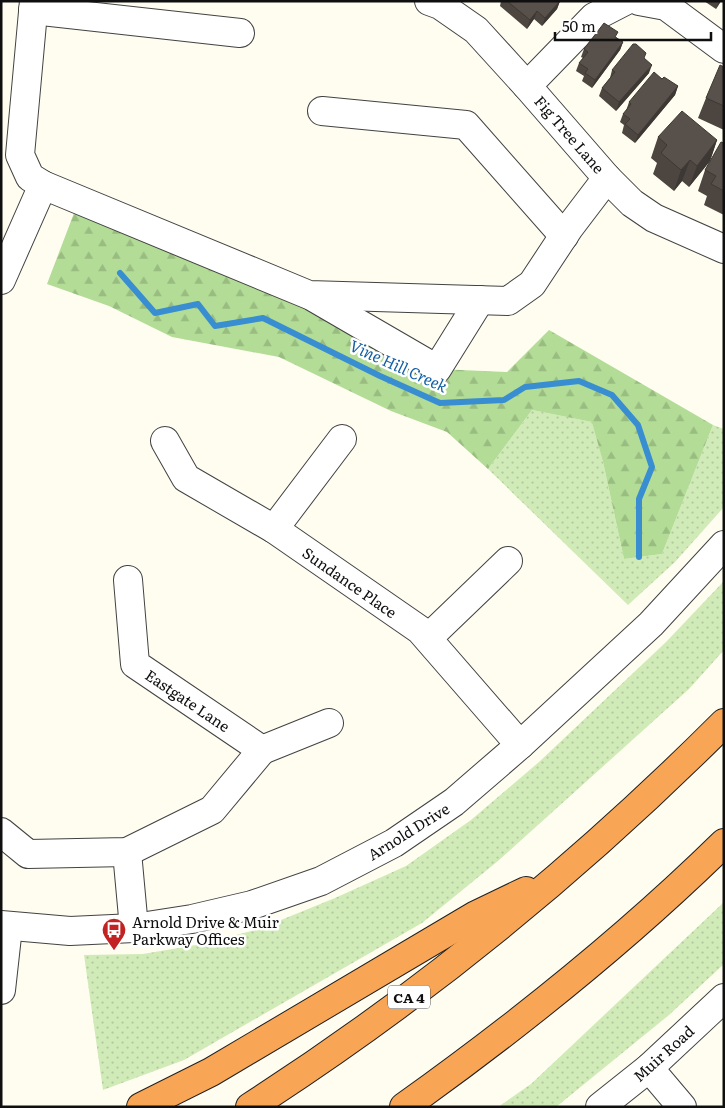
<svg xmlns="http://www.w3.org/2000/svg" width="725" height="1108" font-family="Literata,serif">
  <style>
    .grass { fill: url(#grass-dots) }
    .forest { fill: url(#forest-firs) }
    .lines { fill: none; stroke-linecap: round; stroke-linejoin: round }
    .stream { stroke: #388ed1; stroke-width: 6 }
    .minor-casing { stroke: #424242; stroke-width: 30 }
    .highway-casing { stroke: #202020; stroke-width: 30 }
    .minor { stroke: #fff; stroke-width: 28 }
    .highway { stroke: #f8a655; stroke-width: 28 }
    .wall { fill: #4c4540 }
    .shaded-wall { fill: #3e3834 }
    .building { fill: #58504a; stroke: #3e3834 }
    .labels { text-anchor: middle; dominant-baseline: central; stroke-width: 5; stroke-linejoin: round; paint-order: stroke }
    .shield { fill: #fff; stroke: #575757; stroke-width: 1 }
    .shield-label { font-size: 14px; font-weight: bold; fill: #0f0f0f }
    .street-label { font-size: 15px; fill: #0f0f0f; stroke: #fff }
    .poi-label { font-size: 15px; fill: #0f0f0f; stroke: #fff; text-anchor: start }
    .water-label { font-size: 16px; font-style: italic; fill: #1360a5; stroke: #fff }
  </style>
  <defs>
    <pattern id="grass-dots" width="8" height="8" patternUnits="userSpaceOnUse" patternTransform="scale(1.25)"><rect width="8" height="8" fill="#d1ebb8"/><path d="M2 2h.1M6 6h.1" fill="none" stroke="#b2c89d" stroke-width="1.8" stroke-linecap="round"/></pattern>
    <pattern id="forest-firs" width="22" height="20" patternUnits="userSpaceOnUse" patternTransform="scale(1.25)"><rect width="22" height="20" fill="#b3dc97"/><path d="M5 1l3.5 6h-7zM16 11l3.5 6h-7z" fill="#99bc81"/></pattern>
  </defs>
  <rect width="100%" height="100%" fill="#fffdf0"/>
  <g class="grass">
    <path d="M532,410L593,422L603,462L624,559L662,554L713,425L724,429V507L675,562L628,605L488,469Z"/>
    <path d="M724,581V650L689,689L498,861L422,923L184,1060L103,1090L84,955L143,954L202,944L259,929L335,898L406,866L471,820L539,762L666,642Z"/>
    <path d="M724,902V964L669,1015L556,1107H498L531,1084Z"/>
  </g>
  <path class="forest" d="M79,200L437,369L507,372L549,330L713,425L662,554L624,559L603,462L592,422L532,410L488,469L447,432L391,411L279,357L172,337L109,306L47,284Z"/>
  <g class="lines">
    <path class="stream" d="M120,273L155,313L198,304L215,326L263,318L380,376L440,403L504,400L525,387L579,381L612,395L638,425L652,467L639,499V557"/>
    <defs>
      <g id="minor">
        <path d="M34,1L20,155L30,177L43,185L309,295L508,301L532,284L569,228L607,178"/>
        <path d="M429,1L440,5L476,30L527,86L607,178L632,203L654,218L724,249"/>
        <path d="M639,1L666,6L724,49"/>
        <path d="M33,10L240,33"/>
        <path d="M527,86L594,17L625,1"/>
        <path d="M322,111L466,125L564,236"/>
        <path d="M1,280L43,185"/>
        <path d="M313,297L437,369L480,300"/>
        <path d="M165,441L186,478L274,529L420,630L520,745"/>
        <path d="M274,529L342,439"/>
        <path d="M428,638L508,561"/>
        <path d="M262,750L329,723"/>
        <path d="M1,832L28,854L127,852L212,810L262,750L135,664L128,580"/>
        <path d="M127,852L134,928"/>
        <path d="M1,925L70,931L134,928L192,919L252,905L321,881L394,843L454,802L520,745L651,624L724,545"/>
        <path d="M1,990L8,927"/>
        <path d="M649,1068L682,1107"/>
        <path d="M600,1107L649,1068L724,998"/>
      </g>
      <g id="highway">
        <path d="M141,1107L211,1072L476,915L526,891"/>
        <path d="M250,1107C421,997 580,867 724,723"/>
        <path d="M404,1107C516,1027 625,940 724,843"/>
      </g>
    </defs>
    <use href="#minor" class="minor-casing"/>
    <use href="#highway" class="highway-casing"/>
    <use href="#minor" class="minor"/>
    <use href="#highway" class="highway"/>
  </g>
  <g class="wall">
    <path d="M501,1H560L557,9L542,26L534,19L527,29L500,6Z"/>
    <path d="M704,1H721L716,9Z"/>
    <path d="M616,37L623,42L620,50L592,88L582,81L584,76L576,71L579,63L583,58L581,57L584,49Z"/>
    <path d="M644,59L649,73L616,111L599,96L602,88L610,78L612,70Z"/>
    <path d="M724,67V130L698,118L706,98Z"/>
    <path d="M662,79L678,86L675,95L635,143L622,133L624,125L620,122L623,114L626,111L629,102Z"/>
    <path d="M658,137L717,140L710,161L689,187L682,181L674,191L653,174L657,163L651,158Z"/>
    <path d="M724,143V215L704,205L707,196L698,191L705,170Z"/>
  </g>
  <g class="shaded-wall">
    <path d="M560,1L557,9L542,26L545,18Z"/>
    <path d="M719,1H721L716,9Z"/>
    <path d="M537,11L534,19L527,29L530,20Z"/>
    <path d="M623,42L620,50L592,88L595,80Z"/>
    <path d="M652,65L649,73L616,111L619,102Z"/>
    <path d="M678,86L675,95L635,143L638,135Z"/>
    <path d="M717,140L710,161L689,187L697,166Z"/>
    <path d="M690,160L682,181L674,191L681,170Z"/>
  </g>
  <g class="building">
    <path d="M507,1H560L545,18L537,11L530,20Z"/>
    <path d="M604,23L618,32L615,37L623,42L595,80L585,73L588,69L579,63L588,52L584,49Z"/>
    <path d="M633,44H636L646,53L644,58L652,65L619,102L602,88L615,72L612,70Z"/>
    <path d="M720,65L724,67V106L706,98Z"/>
    <path d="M654,72L662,79L664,77L678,86L638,135L625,124L630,119L623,114L631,104L629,102Z"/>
    <path d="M682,111L717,140L697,166L690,160L681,170L661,153L667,145L658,137Z"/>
    <path d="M721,142L724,143V191L711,184L716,176L705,170Z"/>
  </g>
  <defs>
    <symbol id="bus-pin" viewBox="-11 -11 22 30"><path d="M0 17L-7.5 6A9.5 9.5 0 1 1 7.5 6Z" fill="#c32223" stroke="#fff"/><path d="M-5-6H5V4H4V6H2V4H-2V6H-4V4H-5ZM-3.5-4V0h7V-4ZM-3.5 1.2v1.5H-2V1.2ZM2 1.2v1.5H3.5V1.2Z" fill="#fff"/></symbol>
  </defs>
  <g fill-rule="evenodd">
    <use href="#bus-pin" x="100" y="916" width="28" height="38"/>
  </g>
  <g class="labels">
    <rect class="shield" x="388" y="985.5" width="42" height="23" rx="4"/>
    <g class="shield-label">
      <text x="409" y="997">CA 4</text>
    </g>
    <g class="street-label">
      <text transform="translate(570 134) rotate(49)">Fig Tree Lane</text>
      <text transform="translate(350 582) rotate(35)">Sundance Place</text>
      <text transform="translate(188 700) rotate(34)">Eastgate Lane</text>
      <text transform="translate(408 831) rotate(-32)">Arnold Drive</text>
      <text transform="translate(663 1053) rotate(-42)">Muir Road</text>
    </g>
    <g class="poi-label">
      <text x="132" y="921">Arnold Drive &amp; Muir<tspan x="132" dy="17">Parkway Offices</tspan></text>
    </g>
    <g class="water-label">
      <text transform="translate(399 365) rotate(24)">Vine Hill Creek</text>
    </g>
  </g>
  <rect width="725" height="1108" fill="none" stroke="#0f0f0f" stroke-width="5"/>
  <path d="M555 32v8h156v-8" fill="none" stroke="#0f0f0f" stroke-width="2.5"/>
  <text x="562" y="32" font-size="15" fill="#0f0f0f" stroke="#ffffff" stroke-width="4" paint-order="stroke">50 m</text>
</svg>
